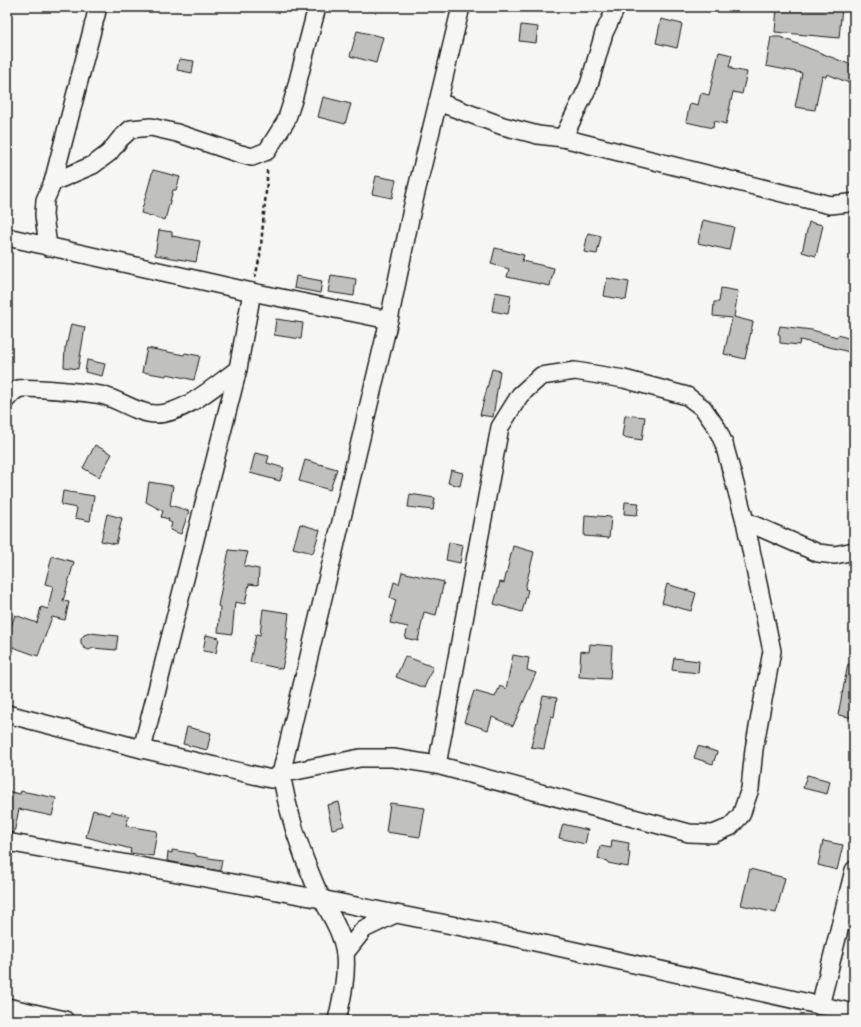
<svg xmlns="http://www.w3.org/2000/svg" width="861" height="1027" font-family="'Patrick Hand',sans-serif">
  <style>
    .building { fill: #c0c0bd; stroke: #1c1c1c }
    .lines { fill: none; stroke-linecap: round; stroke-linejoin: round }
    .minor-casing { stroke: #1c1c1c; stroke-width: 20 }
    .path { stroke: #1c1c1c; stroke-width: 2.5; stroke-dasharray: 4 3; stroke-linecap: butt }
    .minor { stroke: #f6f6f2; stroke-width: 17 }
  </style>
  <rect width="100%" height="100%" fill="#f6f6f2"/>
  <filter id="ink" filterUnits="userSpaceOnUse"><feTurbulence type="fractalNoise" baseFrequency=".025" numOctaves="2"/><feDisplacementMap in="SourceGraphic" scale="8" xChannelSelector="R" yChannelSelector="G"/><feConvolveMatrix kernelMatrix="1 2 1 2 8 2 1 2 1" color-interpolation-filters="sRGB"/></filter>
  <g filter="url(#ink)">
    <g class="building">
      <path d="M777,7H842L839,38L775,32Z"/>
      <path d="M661,19L682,24L677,48L656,43Z"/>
      <path d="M521,25L538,27L536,43L519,41Z"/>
      <path d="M357,31L383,37L376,63L350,56Z"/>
      <path d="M771,37H780L854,66V85L827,74L826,77L822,76L815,110L795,107L802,73L766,66Z"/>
      <path d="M719,52L732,55L729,67H732L731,69L747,72L742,94L733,92L726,124L714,121L713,128L686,122L690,103L698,105L701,93L709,95Z"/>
      <path d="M179,59L194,61L192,73L177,70Z"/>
      <path d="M323,97L351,104L345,124L318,117Z"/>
      <path d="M153,170L180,177L176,190H173L165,220L141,213Z"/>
      <path d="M376,176L396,180L392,198L372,194Z"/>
      <path d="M703,220L734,227L729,250L698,243Z"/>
      <path d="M809,222L823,225L816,256L802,252Z"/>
      <path d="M159,230L172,232V236L200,241L196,262L155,255Z"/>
      <path d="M588,233L601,236L597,254L584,252Z"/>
      <path d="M495,248L524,255L522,261L554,268L550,286L507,277L509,269L491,264Z"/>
      <path d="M331,275L356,279L354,296L328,292Z"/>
      <path d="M296,276L322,281L320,293L294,288Z"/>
      <path d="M607,278L629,282L626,300L604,296Z"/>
      <path d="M721,288L738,291L734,317L753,322L745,359L724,354L732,318L713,316L714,302H719Z"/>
      <path d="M495,292L511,295L508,314L492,311Z"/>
      <path d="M276,319L303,323L301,339L274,335Z"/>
      <path d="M71,324L85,327L78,369L64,367L65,347H66Z"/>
      <path d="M780,326L812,330L837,337L838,335L854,340V353L800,340L799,345L780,343V335L778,334Z"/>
      <path d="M147,348L184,355L185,353L200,356L194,380L167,374L166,376L142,372Z"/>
      <path d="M87,360L105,364L102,376L85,372Z"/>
      <path d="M492,369L500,371L493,417L480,415Z"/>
      <path d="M625,415L645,417L642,440L622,437Z"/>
      <path d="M95,445L112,454L99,477L83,468Z"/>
      <path d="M255,453L269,456L267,463L284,468L280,481L250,473Z"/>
      <path d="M305,460L337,469L330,490L299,481Z"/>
      <path d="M451,470L463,473L460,486L448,483Z"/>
      <path d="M149,482L173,486L170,505L189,511L181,534L170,530L172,523L168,521L169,519L161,517L163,511L146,502Z"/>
      <path d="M63,491L94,496L90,521L75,518L77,508L61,505Z"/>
      <path d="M410,494L435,498L433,510L408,507Z"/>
      <path d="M625,502L639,503L637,515L624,514Z"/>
      <path d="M107,514L122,518L116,544L101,541Z"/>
      <path d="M585,515L611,517L609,538L584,536Z"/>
      <path d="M300,524L320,530L313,553L293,548Z"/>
      <path d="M449,542L463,545L460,563L446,560Z"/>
      <path d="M513,546L534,552L525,589L528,590L522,612L494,604L500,582L504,583Z"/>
      <path d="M229,550L248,552L244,566L259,569L258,585L249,584L245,604L235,602L232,634L218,632L220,607L218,606Z"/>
      <path d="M52,556L74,562L63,601L69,602L65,620L52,617L38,656L7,645V638L15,615L37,623L41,607L48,609L53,586L45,584Z"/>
      <path d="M402,572L444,582L436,615L424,612L418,641L405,638L408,627L390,623L396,600L390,598L394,582L399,584Z"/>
      <path d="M667,584L696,593L691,611L662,603Z"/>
      <path d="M263,609L289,613L286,640H288L282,669L250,662L256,634L260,635Z"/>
      <path d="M90,633L118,636L116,650L93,648L89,650L84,648L81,644V639L84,635Z"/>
      <path d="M206,635L219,638L216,653L203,651Z"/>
      <path d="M590,644L612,646L610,679L579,677L581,651L589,652Z"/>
      <path d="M513,655L529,658L527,670L536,673L513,726L492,717L488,730L464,722L474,691L495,697L500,686L506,689Z"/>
      <path d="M405,656L433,667L424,688L396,677Z"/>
      <path d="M674,658L699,661L698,673L672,670Z"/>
      <path d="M848,664L854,665V718L838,715Z"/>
      <path d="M543,696L557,698L554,717L551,716L544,749L531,747Z"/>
      <path d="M187,727L211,733L207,750L183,744Z"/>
      <path d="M698,746L717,752L713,764L694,758Z"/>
      <path d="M807,775L830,781L827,794L803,788Z"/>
      <path d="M7,791L20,794L21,791L56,798L52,816L19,809L14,833L7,832Z"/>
      <path d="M339,802L344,826L332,829L327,805Z"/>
      <path d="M390,803L425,808L420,837L386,832Z"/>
      <path d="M93,810L110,815L111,811L129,816L126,826L157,831L153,856L130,853L131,849L86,837Z"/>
      <path d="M563,824L588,830L585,844L559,838Z"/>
      <path d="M612,840L629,843L628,852H630L628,867L608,863V861L598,859L600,846L611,848Z"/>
      <path d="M823,841L843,845L837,870L818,865Z"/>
      <path d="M172,850L196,854V856L222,860L220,871L167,861L168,852L172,853Z"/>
      <path d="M750,869L785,878L776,913L741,905Z"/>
    </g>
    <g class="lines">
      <defs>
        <g id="minor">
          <path d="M438,102L503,126L538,135L563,138L830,205L849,203L854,202"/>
          <path d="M563,138L589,85L604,33L614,12L615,7"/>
          <path d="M53,182L93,165L109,153L120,139L131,129L151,127L177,133L237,153L252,157L267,151L286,121L293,100L317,7"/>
          <path d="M7,237L252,292L389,320"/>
          <path d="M48,247L44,215L45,200L53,182L98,7"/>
          <path d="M7,399C9,396 14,391 18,389C25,386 91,393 101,395C119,399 137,414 156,414C184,414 216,385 238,369"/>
          <path d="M745,521L818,553L835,555L854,551"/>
          <path d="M7,714L142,749L271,779L281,774L360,758H393L437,765L689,833L713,834L730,827L741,815L750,789L754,749L772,651L745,521L724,444L717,428L703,408L687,396L624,379L575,371L541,376L520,395L500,427L437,765"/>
          <path d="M142,749L238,369L252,292"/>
          <path d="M7,842L321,899L517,938L854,1013"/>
          <path d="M345,953L364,929L395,914"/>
          <path d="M820,1006L854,870"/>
          <path d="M7,1007L65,1020"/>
          <path d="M337,1020C342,998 347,976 345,954C342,929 326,909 316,887C300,851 288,813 281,774L389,320L412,209L461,7"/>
        </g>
      </defs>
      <use href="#minor" class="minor-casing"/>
      <path class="path" d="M255,278L260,256L267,181V168"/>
      <use href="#minor" class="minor"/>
    </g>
  </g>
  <rect width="861" height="1027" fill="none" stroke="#f6f6f2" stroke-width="24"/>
  <rect x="12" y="12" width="837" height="1003" fill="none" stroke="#1c1c1c" stroke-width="1.5" filter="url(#ink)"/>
</svg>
